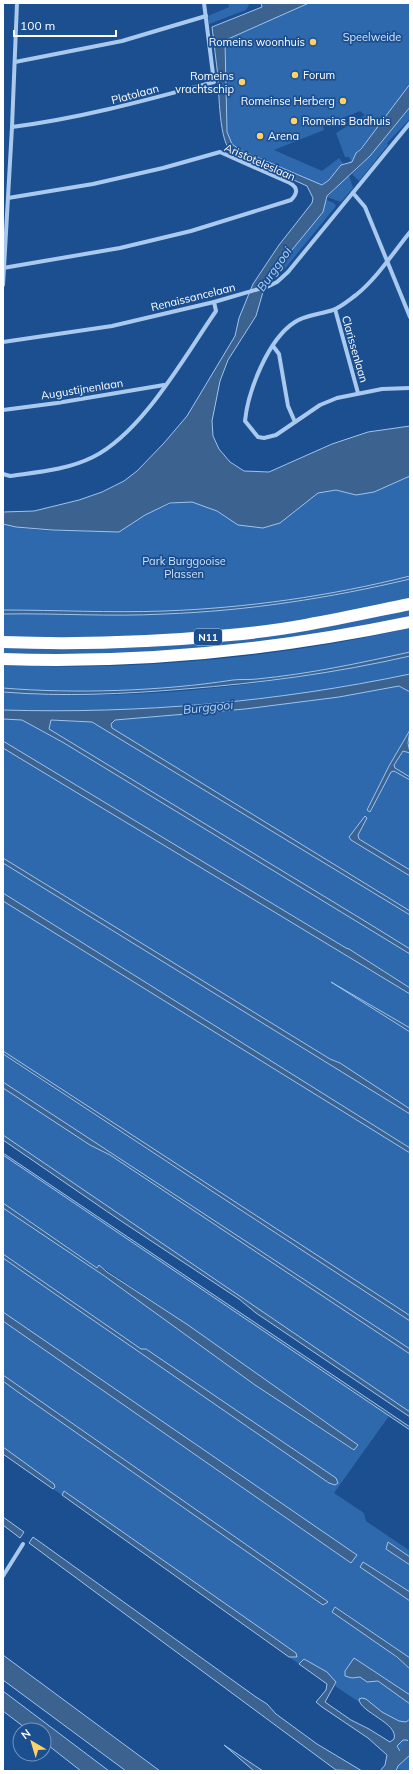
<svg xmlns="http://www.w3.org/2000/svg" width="413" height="1774" font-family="Mulish,sans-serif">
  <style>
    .green { fill: #2e69ad }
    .water { fill: #3c6290; stroke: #9cc4f0 }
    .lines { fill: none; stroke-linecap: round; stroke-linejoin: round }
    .canal { stroke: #3c6290; stroke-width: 7 }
    .street { stroke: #a9c9ee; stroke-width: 4 }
    .highway { stroke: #fff; stroke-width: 12 }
    .poi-dot { fill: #ffd166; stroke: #1b4f8f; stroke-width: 1.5 }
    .labels { text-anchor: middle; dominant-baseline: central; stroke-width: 3.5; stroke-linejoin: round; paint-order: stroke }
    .shield { fill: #1b4f8f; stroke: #bbcadd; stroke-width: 1 }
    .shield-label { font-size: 10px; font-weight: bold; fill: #fff }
    .park-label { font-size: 11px; fill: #cfe3fa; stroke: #1b4f8f }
    .poi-label { font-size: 11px; fill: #fff; stroke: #1b4f8f; text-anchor: end }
    .street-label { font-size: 11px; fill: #fff; stroke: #1b4f8f }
    .water-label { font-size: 12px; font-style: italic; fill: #b5d3f5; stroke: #1b4f8f }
  </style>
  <rect width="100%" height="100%" fill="#1b4f8f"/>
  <g class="green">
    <path d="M228,3H250L246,10L209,24L208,16L229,7Z"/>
    <path d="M309,3H410V94L356,153L352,162L349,164L348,162L351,161L349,157H345L336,133L365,115L360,111L323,126L324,130L274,150L322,171L339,158L345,166L341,165L329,180L322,185L240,150L232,144L227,132L225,42L228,39Z"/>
    <path d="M410,107V119L387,143L388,145L359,181L352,174L370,156Z"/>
    <path d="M349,175L353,188L341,202L327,197Z"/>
    <path d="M326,200L334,203L336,206L283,271L275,273L279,266L323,212Z"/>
    <path d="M410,475V599C355,611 299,622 243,628C163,637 83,638 3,637V524C25,530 65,533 87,530C106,527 126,521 143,515C160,510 173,499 192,502C209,504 225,516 238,525L303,503L318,493L336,490L357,495L374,492Z"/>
    <path d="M410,608V618L257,644L102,655H3V647L135,648L240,640Z"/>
    <path d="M410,628V652C360,663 309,674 257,679C249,680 241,679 233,680C162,691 75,694 3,688V665C139,671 277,658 410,628Z"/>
    <path d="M410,656V674C276,702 140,714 3,710V692C138,703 278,684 410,656Z"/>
    <path d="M399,686L410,692V730L389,766L367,810L370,811L391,772L394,771L410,780V870L359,839L358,835L366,818L349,837L410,876V911L111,728V724L115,720C210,713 305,703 399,686Z"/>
    <path d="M3,719L22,720L64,743L410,954V988L349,949L346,948L3,741Z"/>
    <path d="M51,720L92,722L410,915V949L66,740L49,729Z"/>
    <path d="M3,748L410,994V1028L345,991L410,1032V1109L340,1063L330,1059L3,858Z"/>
    <path d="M405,750L410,753V777L395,768L394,765L403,751Z"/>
    <path d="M3,863L410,1114V1148L3,893Z"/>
    <path d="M3,901L410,1153V1316L3,1051Z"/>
    <path d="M3,1055L410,1321V1349L3,1082Z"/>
    <path d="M3,1088L90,1145L110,1155L410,1354V1412L3,1135Z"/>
    <path d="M3,1155L389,1416L334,1493L364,1513L366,1521L410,1551V1557L388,1543L386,1549L410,1565V1592L377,1570L361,1567L410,1601V1658L336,1607L410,1669V1695L354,1658L345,1671V1675L354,1678L360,1676L367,1682L378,1681L410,1704V1719L406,1722L399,1721L359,1699V1702L335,1686L336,1684L304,1659L299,1664L289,1657L296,1656V1653L64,1491L62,1495L53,1489L54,1484L3,1447V1381L323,1605L328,1602L3,1375V1321L351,1563L356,1555L3,1312V1258L283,1451L336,1478L146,1349H141L131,1342L3,1254V1208L103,1275L255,1385L353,1450L358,1445L188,1325L99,1265L98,1268L3,1203Z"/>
    <circle cx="404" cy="1745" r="6"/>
    <path d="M410,1755V1771L397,1769L398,1766Z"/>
  </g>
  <g class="water">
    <path d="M261,3H309L228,39L225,42L227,132L232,144L240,150L322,185L329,180L341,165L352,162L356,153L361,149L410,84V107L370,156L327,196L323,212L269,278L263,292L256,316L228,360L220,381L212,421L213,436L219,449L230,462L244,471L269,472L332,444L368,432L410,426V476L374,492L356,495L336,490L318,493L280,523L263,528L238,525L217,511L192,502L170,503L145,515L119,532L52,530L16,527L3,524V512L34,511L79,500L102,492L124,481L137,471L164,443L187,416L235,336L239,318L253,284L279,245L312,203L313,198L307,186L232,152C219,144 219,91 218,77C216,60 214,43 212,27L262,7Z"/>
    <path d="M410,576V579C330,598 247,611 164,614C110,617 57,613 3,614V610C57,610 110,613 164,611C247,608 330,596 410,576Z"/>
    <path d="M410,652V656C336,673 261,683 185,689C124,694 64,697 3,692V688C75,694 162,691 233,680C241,679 249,680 257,679C309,674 360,663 410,652Z"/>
    <path d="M410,674V692L399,686L339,697L245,709L115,720L111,724L112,728L410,911V915L92,722L51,720L49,729L368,923L410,949V954L64,743L22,720L3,719V710C140,714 276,702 410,674Z"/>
    <path d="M410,730L408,743L410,753L403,751L394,765L395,768L410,777V780L394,771L391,772L370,812L367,810L389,766Z"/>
    <path d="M3,741L346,948L349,949L410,988V994L3,748Z"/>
    <path d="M365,816L367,818L358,835L359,839L410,870V876L351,840L349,837Z"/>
    <path d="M3,858L330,1059L340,1063L410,1109V1114L3,863Z"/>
    <path d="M3,893L410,1148V1153L3,901Z"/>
    <path d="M331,982L410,1028V1032Z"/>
    <path d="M3,1051L406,1313L410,1316V1321L3,1054Z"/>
    <path d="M3,1082L410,1349V1354L110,1155L90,1145L3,1088Z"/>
    <path d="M3,1135L410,1412V1417L256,1313L239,1299L118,1219L3,1140Z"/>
    <path d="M3,1153L410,1427V1430L3,1155Z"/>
    <path d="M3,1203L97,1268L99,1265L107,1272L188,1325L358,1445L354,1450L255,1385L103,1275L3,1208Z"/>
    <path d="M3,1254L131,1342L141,1349H146L336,1478L338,1483L335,1485L329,1483L3,1258Z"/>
    <path d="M3,1312L357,1555L351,1563L3,1321Z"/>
    <path d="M3,1375L327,1601L328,1602L323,1605L18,1392L3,1381Z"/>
    <path d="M3,1447L54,1484L55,1487L53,1489L3,1454Z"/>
    <path d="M64,1491L296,1653L297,1657H289L62,1495Z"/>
    <path d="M3,1517L24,1532L20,1538L3,1525Z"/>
    <path d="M33,1537L256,1697L267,1704L276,1714L317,1744L362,1771L336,1770L29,1543Z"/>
    <path d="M388,1542L410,1557V1565L386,1549Z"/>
    <path d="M363,1562L410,1592V1601L360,1567Z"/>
    <path d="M335,1607L410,1658V1669L397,1657L332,1612Z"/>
    <path d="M3,1655L160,1771H126L3,1680Z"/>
    <path d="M354,1658L410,1695V1704L378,1681L367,1682L360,1677L352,1678L345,1676V1671Z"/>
    <path d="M304,1659L327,1672L336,1682L325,1702L351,1720L369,1729L390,1742L394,1739C399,1723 359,1712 359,1699L362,1698L366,1699L382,1712L399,1721L406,1722L410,1719V1743L407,1740H403L397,1746L400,1751L403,1752L410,1745V1755L398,1766L396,1771H380L385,1765L387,1755L368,1738L322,1707L316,1702L326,1690L327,1684L299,1664Z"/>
    <path d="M3,1691L109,1771H81L44,1742V1730H28L3,1711Z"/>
    <path d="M224,1745L263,1771H254Z"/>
  </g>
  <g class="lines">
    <path class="canal" d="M388,1771L410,1744"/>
    <g class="street">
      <path d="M15,62L122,41L206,16"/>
      <path d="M12,127C82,118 147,100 214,82L204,3"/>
      <path d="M353,193L365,207L410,317"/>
      <path d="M410,232C393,253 377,278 356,295C349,300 341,307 333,310C321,314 305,315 295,322C268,339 248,391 245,421L258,437L264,438L276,435L320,405L337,398L382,389L410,388"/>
      <path d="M3,268L120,248L191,231L291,200C298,193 298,188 290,183L220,152L163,168L93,184L8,198"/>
      <path d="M3,285L12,127L17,3"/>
      <path d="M335,309L358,393"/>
      <path d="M3,342L112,326L214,302L269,286L277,282L288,272L410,123"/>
      <path d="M273,346L279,354L288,406L295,422"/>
      <path d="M3,410L57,403L164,385"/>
      <path d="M3,474L10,476C38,472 67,470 93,457C143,432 184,357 216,311L214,302"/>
      <path d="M3,1576L23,1544"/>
    </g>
    <g class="highway">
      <path d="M3,642C79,645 155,642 230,635C291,630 351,616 410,604"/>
      <path d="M3,659C141,664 275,650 410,622"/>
    </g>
  </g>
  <g class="poi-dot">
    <circle cx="313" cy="42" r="4"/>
    <circle cx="295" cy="75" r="4"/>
    <circle cx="242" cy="82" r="4"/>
    <circle cx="343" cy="101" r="4"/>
    <circle cx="294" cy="121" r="4"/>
    <circle cx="260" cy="136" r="4"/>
  </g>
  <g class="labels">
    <rect class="shield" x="194" y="629" width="28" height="16" rx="3"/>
    <g class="shield-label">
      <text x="208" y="637">N11</text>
    </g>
    <g class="park-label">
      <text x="372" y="37">Speelweide</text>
      <text x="184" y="561">Park Burggooise<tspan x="184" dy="13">Plassen</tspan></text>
    </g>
    <g class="poi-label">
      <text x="305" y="42">Romeins woonhuis</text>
      <text x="303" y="75" text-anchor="start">Forum</text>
      <text x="234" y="76">Romeins<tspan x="234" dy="13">vrachtschip</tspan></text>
      <text x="335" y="101">Romeinse Herberg</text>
      <text x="302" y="121" text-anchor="start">Romeins Badhuis</text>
      <text x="268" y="136" text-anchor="start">Arena</text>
    </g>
    <g class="street-label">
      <text transform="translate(135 94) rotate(-15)">Platolaan</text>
      <text transform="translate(260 162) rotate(24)">Aristoteleslaan</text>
      <text transform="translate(193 297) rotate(-14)">Renaissancelaan</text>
      <text transform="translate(355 349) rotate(74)">Clarissenlaan</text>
      <text transform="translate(82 389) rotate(-9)">Augustijnenlaan</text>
    </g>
    <g class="water-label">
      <text transform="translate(274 269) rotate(-55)">Burggooi</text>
      <text transform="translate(208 707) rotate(-6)">Burggooi</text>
    </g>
  </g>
  <rect width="413" height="1774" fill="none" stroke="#ffffff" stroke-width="8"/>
  <g transform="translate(32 1742) rotate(322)"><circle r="19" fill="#1b4f8f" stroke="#7695bc"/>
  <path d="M0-3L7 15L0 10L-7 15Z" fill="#ffd166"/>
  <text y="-6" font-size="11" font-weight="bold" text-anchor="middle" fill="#ffffff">N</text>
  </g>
  <path d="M14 30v6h102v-6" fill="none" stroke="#ffffff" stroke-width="2"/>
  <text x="20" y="30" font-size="12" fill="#ffffff" stroke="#1b4f8f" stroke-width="3" paint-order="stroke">100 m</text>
</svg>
